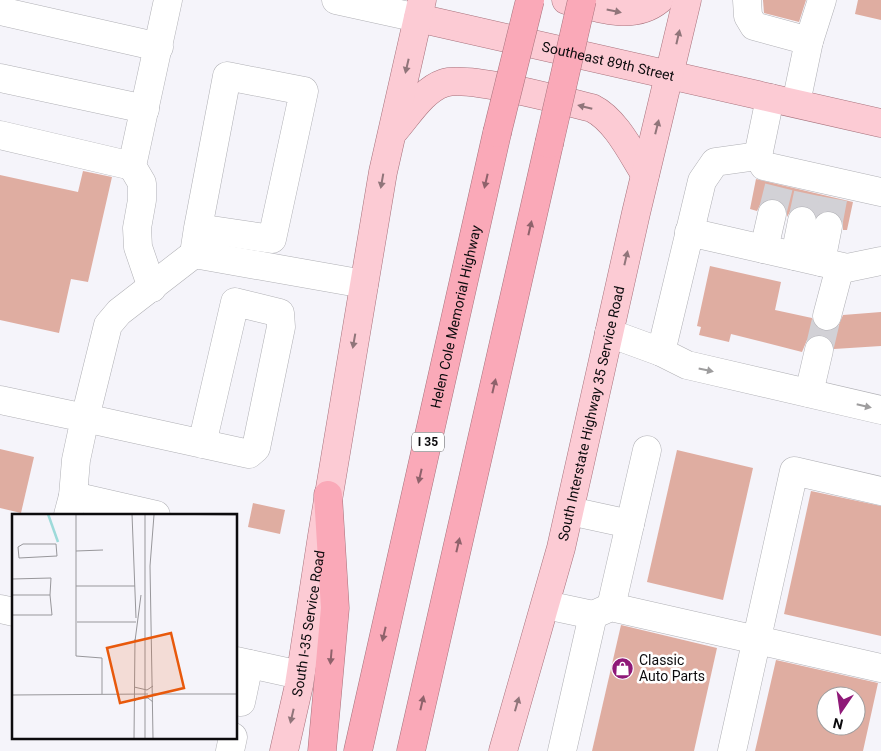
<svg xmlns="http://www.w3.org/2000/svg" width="881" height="751" font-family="Roboto,sans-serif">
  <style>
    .building { fill: #dfada1; fill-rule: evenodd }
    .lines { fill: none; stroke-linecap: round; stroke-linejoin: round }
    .minor-tunnel { stroke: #d2d1d6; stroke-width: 28; stroke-dasharray: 28 14; stroke-linecap: butt }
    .minor-casing { stroke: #b0b0b5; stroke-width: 29 }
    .major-casing { stroke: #a7727c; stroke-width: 29 }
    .highway-casing { stroke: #a7727c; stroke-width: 29 }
    .minor { stroke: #fff; stroke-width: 28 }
    .major { stroke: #fccbd4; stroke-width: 28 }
    .highway { stroke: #faa9b8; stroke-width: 28 }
    .highway-bridge-casing { stroke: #a7727c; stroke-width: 29; stroke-linecap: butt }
    .highway-bridge { stroke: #faa9b8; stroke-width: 28 }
    .oneway { fill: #90757a }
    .oneway2 { fill: #8f626b }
    .oneway3 { fill: #9e9d9e }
    .labels { text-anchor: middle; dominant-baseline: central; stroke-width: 5; stroke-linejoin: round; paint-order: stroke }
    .shield { fill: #fff; stroke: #555456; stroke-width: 1 }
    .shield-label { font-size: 12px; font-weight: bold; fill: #0c0b0d }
    .street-label { font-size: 14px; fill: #0c0b0d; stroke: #fff }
    .poi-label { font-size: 14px; fill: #0c0b0d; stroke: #fff; text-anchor: start }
    .inset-river { fill: none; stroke: #9ddada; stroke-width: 2.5 }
    .inset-road { fill: none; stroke: #98979b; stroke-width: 1 }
    .view { fill: #e8590c; fill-opacity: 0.15; stroke: #e8590c; stroke-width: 2.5 }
    .inset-edge { fill: none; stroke: #0c0b0d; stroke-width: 2.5 }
  </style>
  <rect width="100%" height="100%" fill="#f5f4fa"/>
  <g class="building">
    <path d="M763,0H806L799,22L764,13Z"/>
    <path d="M858,0H881V20L855,14Z"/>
    <path d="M83,171L112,177L88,282L71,279L59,333L0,320V175L78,192Z"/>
    <path d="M756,179L853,202L847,230H843V221L839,215L831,211H823L817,215L812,209L806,206H797L791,210L787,217V209L783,203L775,199H767L761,203L757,211L750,209Z"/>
    <path d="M710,266L781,282L775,310L812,318L816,327L823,331H831L838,327L843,315L881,312V346L834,349L829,338L823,335H815L807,340L802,352L731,334L729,342L699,335L701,327L697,326Z"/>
    <path d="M0,449L34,457L21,513L0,508Z"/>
    <path d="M677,450L753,468L723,600L647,582Z"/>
    <path d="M811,491L881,506V636L784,614Z"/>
    <path d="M253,503L285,510L280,534L248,527Z"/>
    <path d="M621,625L717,648L694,751H592Z"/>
    <path d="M776,660L878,683L863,751H755ZM826,696H856V726H826Z"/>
  </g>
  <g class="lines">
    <g class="minor-tunnel">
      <path d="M772,214L781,178"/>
      <path d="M802,221L810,184"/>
      <path d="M828,226L835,189"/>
      <path d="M819,350L827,316"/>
    </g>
    <defs>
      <g id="minor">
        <path d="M336,0L418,18"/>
        <path d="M747,0L748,16L754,26L809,41"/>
        <path d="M0,11L159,47"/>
        <path d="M0,78L145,109"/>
        <path d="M770,98L758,156L764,166L881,192"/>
        <path d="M796,103L809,41L822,0"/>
        <path d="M0,135L132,166"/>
        <path d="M689,232L847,268L881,261"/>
        <path d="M764,249L772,214"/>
        <path d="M194,254L198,228L272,239L304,91L227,76L198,228"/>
        <path d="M795,256L802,221"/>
        <path d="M821,262L828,226"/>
        <path d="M152,288L138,247L137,228L142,200V183L132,166L168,0"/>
        <path d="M827,316L840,267"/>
        <path d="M609,333L661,352L687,365L881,410"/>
        <path d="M661,352L702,181L715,162L758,156"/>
        <path d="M809,393L819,350"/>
        <path d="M0,400L85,418L76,460L73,496L68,515"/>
        <path d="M202,444L235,302L280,313L281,327L256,448L249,454L85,418L108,325L119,312L194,254L364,284"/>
        <path d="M73,496L156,515"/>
        <path d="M570,511L630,524"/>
        <path d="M546,605L593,615"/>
        <path d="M611,607L647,450"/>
        <path d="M0,609L14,612"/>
        <path d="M236,661L300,675"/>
        <path d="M241,702L249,664"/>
        <path d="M230,751L233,737"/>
        <path d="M562,751L593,615L611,607L881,668"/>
        <path d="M732,751L794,471L881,491"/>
      </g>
      <g id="major">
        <path d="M566,0C597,7 632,22 659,0"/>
        <path id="s1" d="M418,18L881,123"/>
        <path d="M395,130C409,114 423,90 444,83C468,75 563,101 592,108C616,120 631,152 645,174"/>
        <path id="s2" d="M284,751L299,685L322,536L383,172L422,0"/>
        <path id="s3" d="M503,751L561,548L636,213L687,0"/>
      </g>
      <g id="highway">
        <path d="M322,751L335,608L328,495"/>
        <path id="s4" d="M358,751L497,133"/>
        <path d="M411,751L549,144"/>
      </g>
    </defs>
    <use href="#minor" class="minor-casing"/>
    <use href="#major" class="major-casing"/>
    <use href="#highway" class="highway-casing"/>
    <use href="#minor" class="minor"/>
    <use href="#major" class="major"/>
    <use href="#highway" class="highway"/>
    <defs>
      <g id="highway-bridge">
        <path d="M497,133L530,0"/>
        <path d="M549,144L582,0"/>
      </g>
    </defs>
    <use href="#highway-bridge" class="highway-bridge-casing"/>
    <use href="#highway-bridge" class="highway-bridge"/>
  </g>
  <defs><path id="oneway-solid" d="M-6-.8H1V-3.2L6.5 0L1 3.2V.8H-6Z" transform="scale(1.25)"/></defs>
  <g class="oneway">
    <use href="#oneway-solid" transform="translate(614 11) rotate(12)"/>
    <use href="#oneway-solid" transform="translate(678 37) rotate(-77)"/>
    <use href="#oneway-solid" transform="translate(407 66) rotate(103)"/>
    <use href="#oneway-solid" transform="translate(585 107) rotate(-166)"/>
    <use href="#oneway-solid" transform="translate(657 127) rotate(-76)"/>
    <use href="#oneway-solid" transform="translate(382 181) rotate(100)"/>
    <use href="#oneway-solid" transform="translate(626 258) rotate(-77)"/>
    <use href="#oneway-solid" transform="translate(354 341) rotate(100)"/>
    <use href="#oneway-solid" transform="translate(517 704) rotate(-74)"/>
    <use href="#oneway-solid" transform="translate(292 716) rotate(103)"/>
  </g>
  <g class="oneway2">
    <use href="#oneway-solid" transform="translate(486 181) rotate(103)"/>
    <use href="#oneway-solid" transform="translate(530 228) rotate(-77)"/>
    <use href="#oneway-solid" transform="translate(494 386) rotate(-77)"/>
    <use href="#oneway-solid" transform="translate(420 476) rotate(103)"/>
    <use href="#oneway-solid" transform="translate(458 545) rotate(-77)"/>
    <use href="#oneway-solid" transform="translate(384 634) rotate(103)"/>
    <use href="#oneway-solid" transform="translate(331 657) rotate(95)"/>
    <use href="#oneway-solid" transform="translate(422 703) rotate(-77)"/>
  </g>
  <g class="oneway3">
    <use href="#oneway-solid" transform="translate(706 370) rotate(12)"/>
    <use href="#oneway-solid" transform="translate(864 406) rotate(13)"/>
  </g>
  <defs>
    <symbol id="shop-disc" viewBox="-11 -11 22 22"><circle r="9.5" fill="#8f1978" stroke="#fff"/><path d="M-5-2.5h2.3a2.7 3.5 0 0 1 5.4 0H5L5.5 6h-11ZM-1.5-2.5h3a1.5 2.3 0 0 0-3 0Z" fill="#fff"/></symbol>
  </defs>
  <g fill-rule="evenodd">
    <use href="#shop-disc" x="610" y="656" width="25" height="25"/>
  </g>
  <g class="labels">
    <rect class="shield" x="412" y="432.5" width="32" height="19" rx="4"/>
    <g class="shield-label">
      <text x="428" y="442">I 35</text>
    </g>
    <g class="street-label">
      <text stroke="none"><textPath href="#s1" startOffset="195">Southeast 89th Street</textPath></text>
      <text stroke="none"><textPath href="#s4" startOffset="445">Helen Cole Memorial Highway</textPath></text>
      <text stroke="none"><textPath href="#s3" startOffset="349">South Interstate Highway 35 Service Road</textPath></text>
      <text stroke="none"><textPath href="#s2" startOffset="130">South I-35 Service Road</textPath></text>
    </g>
    <g class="poi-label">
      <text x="639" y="660">Classic<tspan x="639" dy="16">Auto Parts</tspan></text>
    </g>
  </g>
  <g transform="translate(12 514)">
    <rect width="225" height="225" fill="#f5f4fa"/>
    <path class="inset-river" d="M36,0L46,28"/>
    <path class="inset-road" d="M38,0H119M64,0V142L90,144V180M120,0L124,104M133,0V225M141,0L225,1M11,30H44L45,42L7,44L6,33ZM64,37L91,36M0,65L39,64L38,81H0M64,72H123M0,101H40L38,81M65,108H124M123,127L129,81M122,173L135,176L141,172M141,180H225M0,181L136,180M122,188L126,184H136L141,188M141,224L138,52L142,1M122,225L123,125"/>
    <path class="view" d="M159,119L172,174L108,189L95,134Z"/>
    <rect width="225" height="225" class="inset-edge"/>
  </g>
  <g transform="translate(841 711) rotate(193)"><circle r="24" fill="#ffffff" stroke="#9e9d9e"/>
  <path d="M0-4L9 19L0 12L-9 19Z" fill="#8f1978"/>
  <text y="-8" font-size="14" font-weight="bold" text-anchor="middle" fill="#0c0b0d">N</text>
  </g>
</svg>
